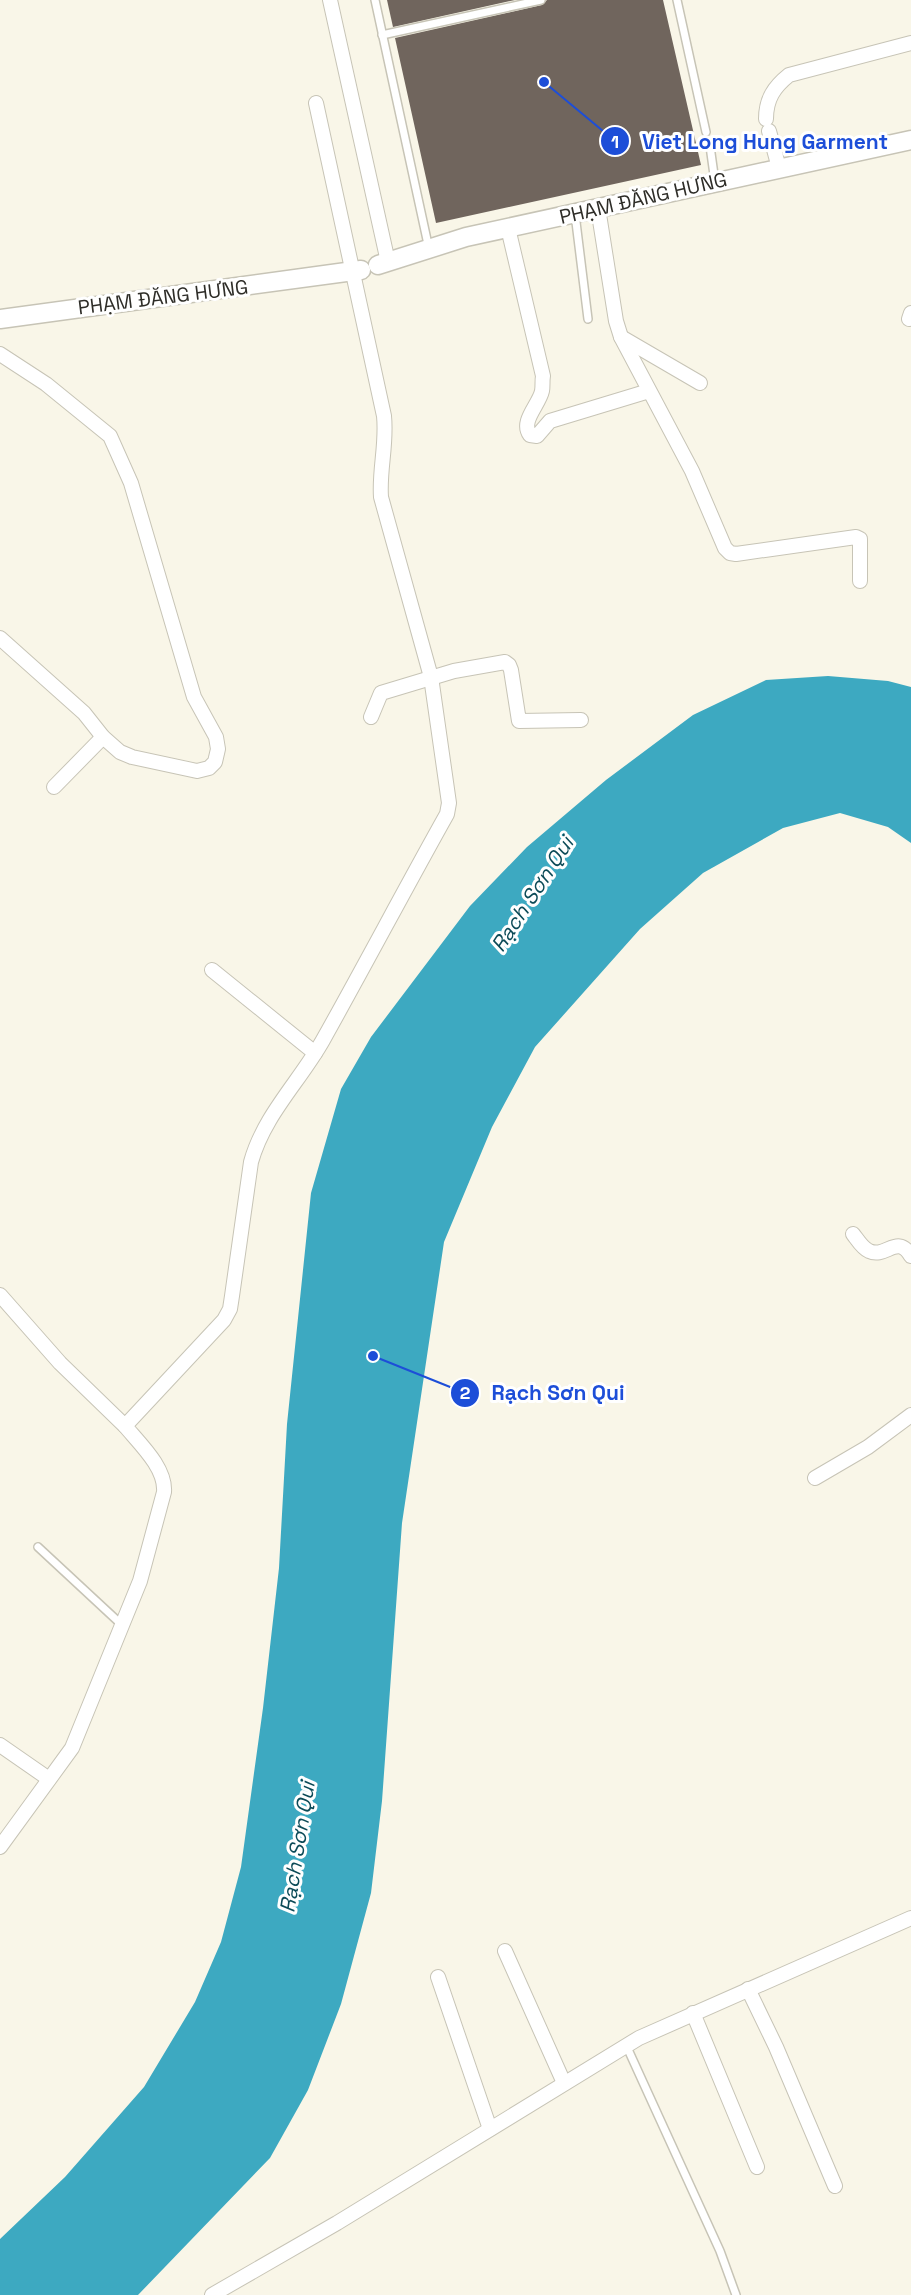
<svg xmlns="http://www.w3.org/2000/svg" width="911" height="2295" font-family="'Space Grotesk',sans-serif">
  <style>
    .water { fill: #3da9c1 }
    .building { fill: #70655d }
    .lines { fill: none; stroke-linecap: round; stroke-linejoin: round }
    .service-casing { stroke: #c7c4b6; stroke-width: 10 }
    .minor-casing { stroke: #c7c4b6; stroke-width: 16 }
    .tertiary-casing { stroke: #c7c4b6; stroke-width: 21 }
    .service { stroke: #fff; stroke-width: 7 }
    .minor { stroke: #fff; stroke-width: 14 }
    .tertiary { stroke: #fff; stroke-width: 18 }
    .labels { text-anchor: middle; dominant-baseline: central; stroke-width: 6; stroke-linejoin: round; paint-order: stroke }
    .street-label { font-size: 20px; fill: #2e2d28; stroke: #fff }
    .water-label { font-size: 21px; font-style: italic; fill: #0c4b58; stroke: #fff }
    .leader { fill: none; stroke: #1d4ed8; stroke-width: 2 }
    .callout-dot { fill: #1d4ed8; stroke: #fff; stroke-width: 2 }
    .mark-label { font-size: 18px; text-anchor: middle; font-weight: bold; fill: #fff }
    .callout-label { font-size: 21px; text-anchor: middle; font-weight: bold; fill: #1d4ed8; stroke: #fff; stroke-width: 6; stroke-linejoin: round; paint-order: stroke }
  </style>
  <rect width="100%" height="100%" fill="#f9f6e8"/>
  <path class="water" d="M828,676L888,681L911,687V843L888,827L840,813L783,828L703,873L640,929L535,1047L492,1127L444,1242L402,1523L382,1801L371,1893L341,2004L308,2090L270,2158L138,2295H0V2239L65,2177L144,2087L195,2002L221,1942L241,1867L263,1708L279,1568L287,1424L311,1193L341,1089L371,1037L470,906L527,847L606,780L693,715L766,680Z"/>
  <g class="building">
    <path d="M387,0H515L393,27Z"/>
    <path d="M547,0H663L701,165L436,223L395,38L542,5Z"/>
  </g>
  <g class="lines">
    <defs>
      <g id="service">
        <path d="M375,0L429,249"/>
        <path d="M677,0L706,132"/>
        <path d="M382,35L541,0"/>
        <path d="M710,146L715,182"/>
        <path d="M575,214L588,319"/>
        <path d="M38,1547L122,1625"/>
        <path d="M626,2045L720,2251L736,2295"/>
      </g>
      <g id="minor">
        <path d="M330,0L388,262"/>
        <path d="M766,119C766,99 774,87 789,75L911,43"/>
        <path d="M769,131L779,168"/>
        <path d="M598,208L616,321L621,337L692,471L725,548L730,553L736,554L856,537L860,539V581"/>
        <path d="M508,228L543,376C542,381 543,386 542,391C539,405 520,421 530,435L537,436L550,421L649,391"/>
        <path d="M909,319L911,313"/>
        <path d="M621,337L700,383"/>
        <path d="M0,354L46,384L110,436L131,483L194,697L216,737L218,749L215,762L209,768L197,771L132,757L120,752L103,737L84,713L0,638"/>
        <path d="M371,717L381,693L454,671L505,662L509,665L511,670L519,721L581,720"/>
        <path d="M54,787L103,737"/>
        <path d="M212,970L315,1053"/>
        <path d="M853,1234C857,1239 862,1248 869,1251C886,1259 897,1233 911,1256"/>
        <path d="M0,1295L60,1363L125,1426"/>
        <path d="M815,1478L868,1447L911,1415"/>
        <path d="M0,1745L49,1779"/>
        <path d="M0,1847L72,1748L140,1581L164,1492C166,1468 140,1444 125,1426L224,1320L230,1309L232,1296L251,1162C264,1115 300,1081 323,1040C365,965 405,889 447,814L449,803L431,677L381,497C379,470 387,444 384,416L316,103"/>
        <path d="M505,1951L564,2083"/>
        <path d="M438,1977L490,2129"/>
        <path d="M748,1989L776,2047L835,2186"/>
        <path d="M693,2013L757,2167"/>
        <path d="M212,2295L337,2223L639,2038L911,1918"/>
      </g>
      <g id="tertiary">
        <path d="M378,265L466,237L911,140"/>
        <path d="M0,319L361,270"/>
      </g>
    </defs>
    <use href="#service" class="service-casing"/>
    <use href="#minor" class="minor-casing"/>
    <use href="#tertiary" class="tertiary-casing"/>
    <use href="#service" class="service"/>
    <use href="#minor" class="minor"/>
    <use href="#tertiary" class="tertiary"/>
  </g>
  <g class="labels">
    <g class="street-label">
      <text transform="translate(643 198) rotate(-13)">PHẠM ĐĂNG HƯNG</text>
      <text transform="translate(163 297) rotate(-7)">PHẠM ĐĂNG HƯNG</text>
    </g>
    <g class="water-label">
      <text transform="translate(532 894) rotate(-57)">Rạch Sơn Qui</text>
      <text transform="translate(297 1847) rotate(-81)">Rạch Sơn Qui</text>
    </g>
  </g>
  <path class="leader" d="M544 82L615 141M373 1356L465 1393"/>
  <g class="callout-dot">
    <circle cx="544" cy="82" r="6"/>
    <circle cx="373" cy="1356" r="6"/>
    <circle cx="615" cy="141" r="15"/>
    <circle cx="465" cy="1393" r="15"/>
  </g>
  <g class="mark-label">
    <text x="615" y="148">1</text>
    <text x="465" y="1399">2</text>
  </g>
  <g class="callout-label">
    <text x="765" y="149">Viet Long Hung Garment</text>
    <text x="558" y="1400">Rạch Sơn Qui</text>
  </g>
</svg>
